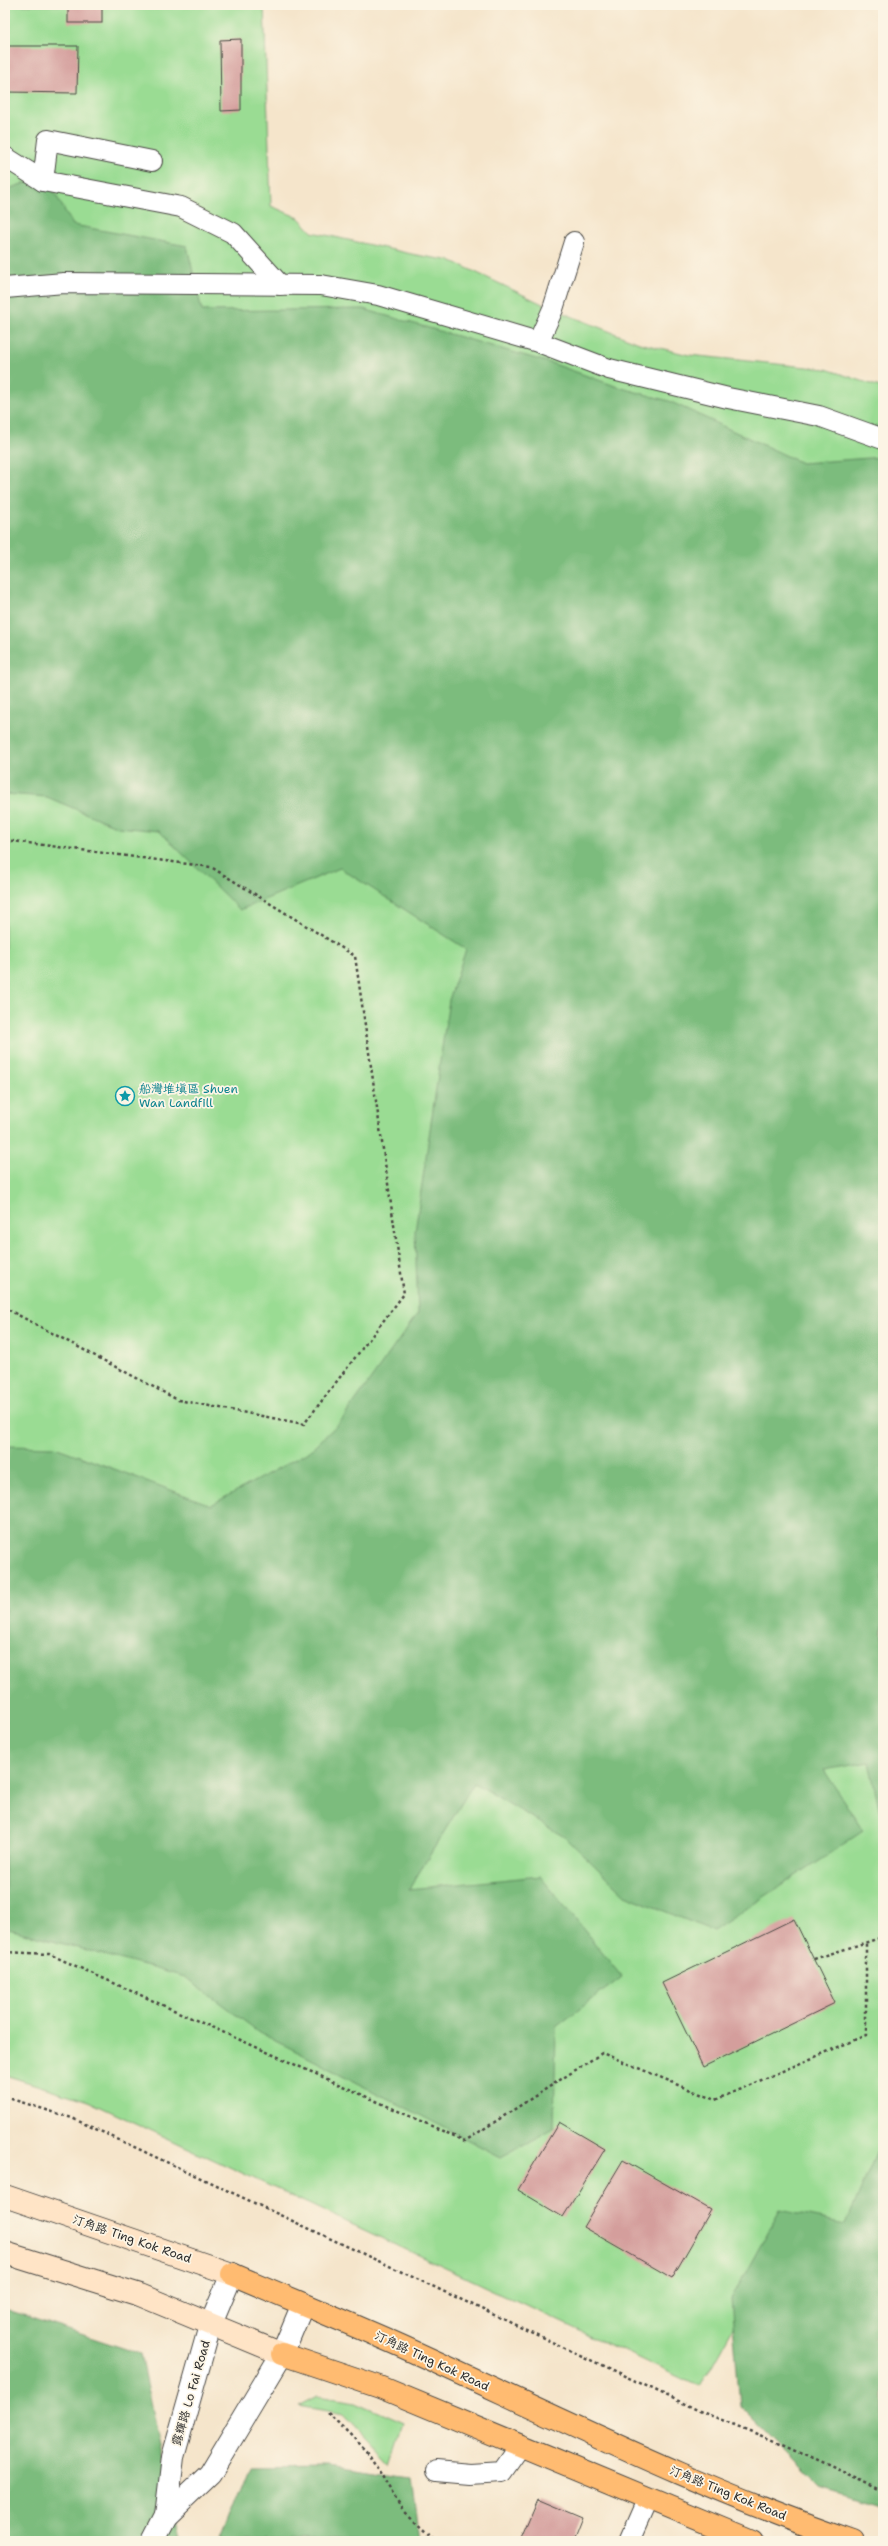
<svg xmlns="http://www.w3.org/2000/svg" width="888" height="2546" font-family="'Shantell Sans','LXGW WenKai TC',sans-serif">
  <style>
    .green { fill: #9adc93; stroke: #62845f }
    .forest { fill: #7bbc7d; stroke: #537454 }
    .building { fill: #d49e9c }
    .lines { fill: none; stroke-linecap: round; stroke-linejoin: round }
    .service-casing { stroke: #494743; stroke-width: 22 }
    .tertiary-casing { stroke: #494743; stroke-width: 24 }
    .secondary-casing { stroke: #494743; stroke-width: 24 }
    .primary-casing { stroke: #494743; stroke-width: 24 }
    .path { stroke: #494743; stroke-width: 2.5; stroke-dasharray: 3 3; stroke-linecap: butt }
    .service { stroke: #fff; stroke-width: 20 }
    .tertiary { stroke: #fff; stroke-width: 22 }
    .secondary { stroke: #ffe4c6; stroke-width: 22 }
    .primary { stroke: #ffbb71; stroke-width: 22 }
    .labels { text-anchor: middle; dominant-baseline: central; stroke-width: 3.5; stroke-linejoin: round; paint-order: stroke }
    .culture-label { font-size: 12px; fill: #0d838f; stroke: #fcf5e5; text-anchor: start }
    .street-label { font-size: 12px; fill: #2b2b2b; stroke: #fcf5e5 }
  </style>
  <rect width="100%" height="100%" fill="#fcf5e5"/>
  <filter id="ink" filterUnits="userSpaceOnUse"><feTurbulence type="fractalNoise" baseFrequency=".025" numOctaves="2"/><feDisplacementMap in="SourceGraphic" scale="8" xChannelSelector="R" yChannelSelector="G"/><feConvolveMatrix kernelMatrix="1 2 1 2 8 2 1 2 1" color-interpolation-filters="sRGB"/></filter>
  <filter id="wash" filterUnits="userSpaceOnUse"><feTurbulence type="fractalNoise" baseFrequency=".012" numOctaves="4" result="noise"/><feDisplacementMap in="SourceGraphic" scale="16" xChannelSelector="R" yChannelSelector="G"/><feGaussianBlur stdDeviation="0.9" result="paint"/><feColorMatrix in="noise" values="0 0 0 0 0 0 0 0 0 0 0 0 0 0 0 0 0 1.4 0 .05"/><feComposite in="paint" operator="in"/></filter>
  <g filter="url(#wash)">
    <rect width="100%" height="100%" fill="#f5e5cb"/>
    <g class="green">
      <path d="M5,5H264L271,206L299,218L312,232L416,255L452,261L553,309L639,343L689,355L826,369L883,388V2250L750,2297L700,2387L88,2101L5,2075Z"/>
      <path d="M318,2396L356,2402L404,2423L391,2463L344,2414L299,2406Z"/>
    </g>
    <g class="forest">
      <path d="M45,176L73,225L187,246L202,311L363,309L554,364L618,387L669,401L802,463L883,457V1826L869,1762L824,1770L863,1831L713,1931L625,1895L566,1838L474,1783L409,1889L540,1876L622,1977L556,2027L554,2128L501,2157L259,2032L185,1977L5,1928V1446L55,1447L211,1505L310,1451L341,1421L418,1313L415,1232L449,1000L466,949L340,868L240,910L159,831L118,827L47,797L5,794V190Z"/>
      <path d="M883,2137V2334L872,2337L883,2348V2506L820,2486L740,2406L731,2299L780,2210L846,2224Z"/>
      <path d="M5,2309L141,2354L180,2541H5Z"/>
      <path d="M325,2464L411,2476L419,2541H220L250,2465Z"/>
    </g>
    <g id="blocks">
      <g class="building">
        <rect x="68" y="7" width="34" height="16"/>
        <path d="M241,39V110L221,111L220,40Z"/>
        <path d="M5,46H78L77,93L5,92Z"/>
        <path d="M794,1919L835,2003L703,2067L662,1983Z"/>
        <path d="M559,2122L605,2149L563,2217L518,2190Z"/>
        <path d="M623,2160L711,2210L672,2278L583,2227Z"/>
        <path d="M538,2499L583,2518L574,2541H520Z"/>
      </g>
    </g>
  </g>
  <g filter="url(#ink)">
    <use href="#blocks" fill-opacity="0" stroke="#494743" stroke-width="1"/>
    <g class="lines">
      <defs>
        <g id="service">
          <path d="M5,157L43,181L181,207L233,233L280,285"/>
          <path d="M43,181L48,140L152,161"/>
          <path d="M5,288L64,283L321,285L378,295L538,342L609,369L728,398L819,416L883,439"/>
          <path d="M538,342L553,309L574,242"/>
          <path d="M436,2471L470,2474L502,2472L521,2445"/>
          <path d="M629,2541L648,2498"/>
        </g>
        <g id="tertiary">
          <path d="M166,2516L173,2457L210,2326L232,2274"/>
          <path d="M153,2541L166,2516L210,2474L282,2354L303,2304"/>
        </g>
        <g id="secondary">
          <path d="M5,2196L232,2274"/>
          <path d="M5,2253L140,2295L282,2354"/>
        </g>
        <g id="primary">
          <path d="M232,2274C288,2298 345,2321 401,2346C551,2414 697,2488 853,2541"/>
          <path d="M282,2354L380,2387L751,2541"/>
        </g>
      </defs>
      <use href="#service" class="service-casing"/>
      <use href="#tertiary" class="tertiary-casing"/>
      <use href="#secondary" class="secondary-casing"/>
      <use href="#primary" class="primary-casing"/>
      <g class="path">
        <path d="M5,840L211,867L355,956L404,1294L304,1424L178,1400L5,1308"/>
        <path d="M5,1952L49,1954L465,2141L602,2053L715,2100L866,2035V1943"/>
        <path d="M814,1959L883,1937"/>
        <path d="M5,2097L72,2118L702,2412L782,2444L883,2490"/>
        <path d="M328,2413L367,2451L403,2511L436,2541"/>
      </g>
      <use href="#service" class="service"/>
      <use href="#tertiary" class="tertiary"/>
      <use href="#secondary" class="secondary"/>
      <use href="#primary" class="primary"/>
    </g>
  </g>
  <defs>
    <symbol id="sight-ring" viewBox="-11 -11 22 22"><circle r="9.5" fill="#fcf5e5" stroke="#0f9aa8" stroke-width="1.5"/><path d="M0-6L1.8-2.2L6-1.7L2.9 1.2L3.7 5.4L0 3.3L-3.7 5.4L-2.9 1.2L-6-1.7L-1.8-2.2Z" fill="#0f9aa8"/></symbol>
  </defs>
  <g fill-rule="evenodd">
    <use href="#sight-ring" x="114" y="1085" width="22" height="22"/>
  </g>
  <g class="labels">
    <g class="culture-label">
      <text x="139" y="1089">船灣堆填區 Shuen<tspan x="139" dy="14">Wan Landfill</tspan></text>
    </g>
    <g class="street-label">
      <text transform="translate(132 2239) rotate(19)">汀角路 Ting Kok Road</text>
      <text transform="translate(432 2361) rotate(25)">汀角路 Ting Kok Road</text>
      <text transform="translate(191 2393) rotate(-74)">露輝路 Lo Fai Road</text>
      <text transform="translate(728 2493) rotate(22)">汀角路 Ting Kok Road</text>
    </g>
  </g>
  <rect width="888" height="2546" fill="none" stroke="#fcf5e5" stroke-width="20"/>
</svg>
